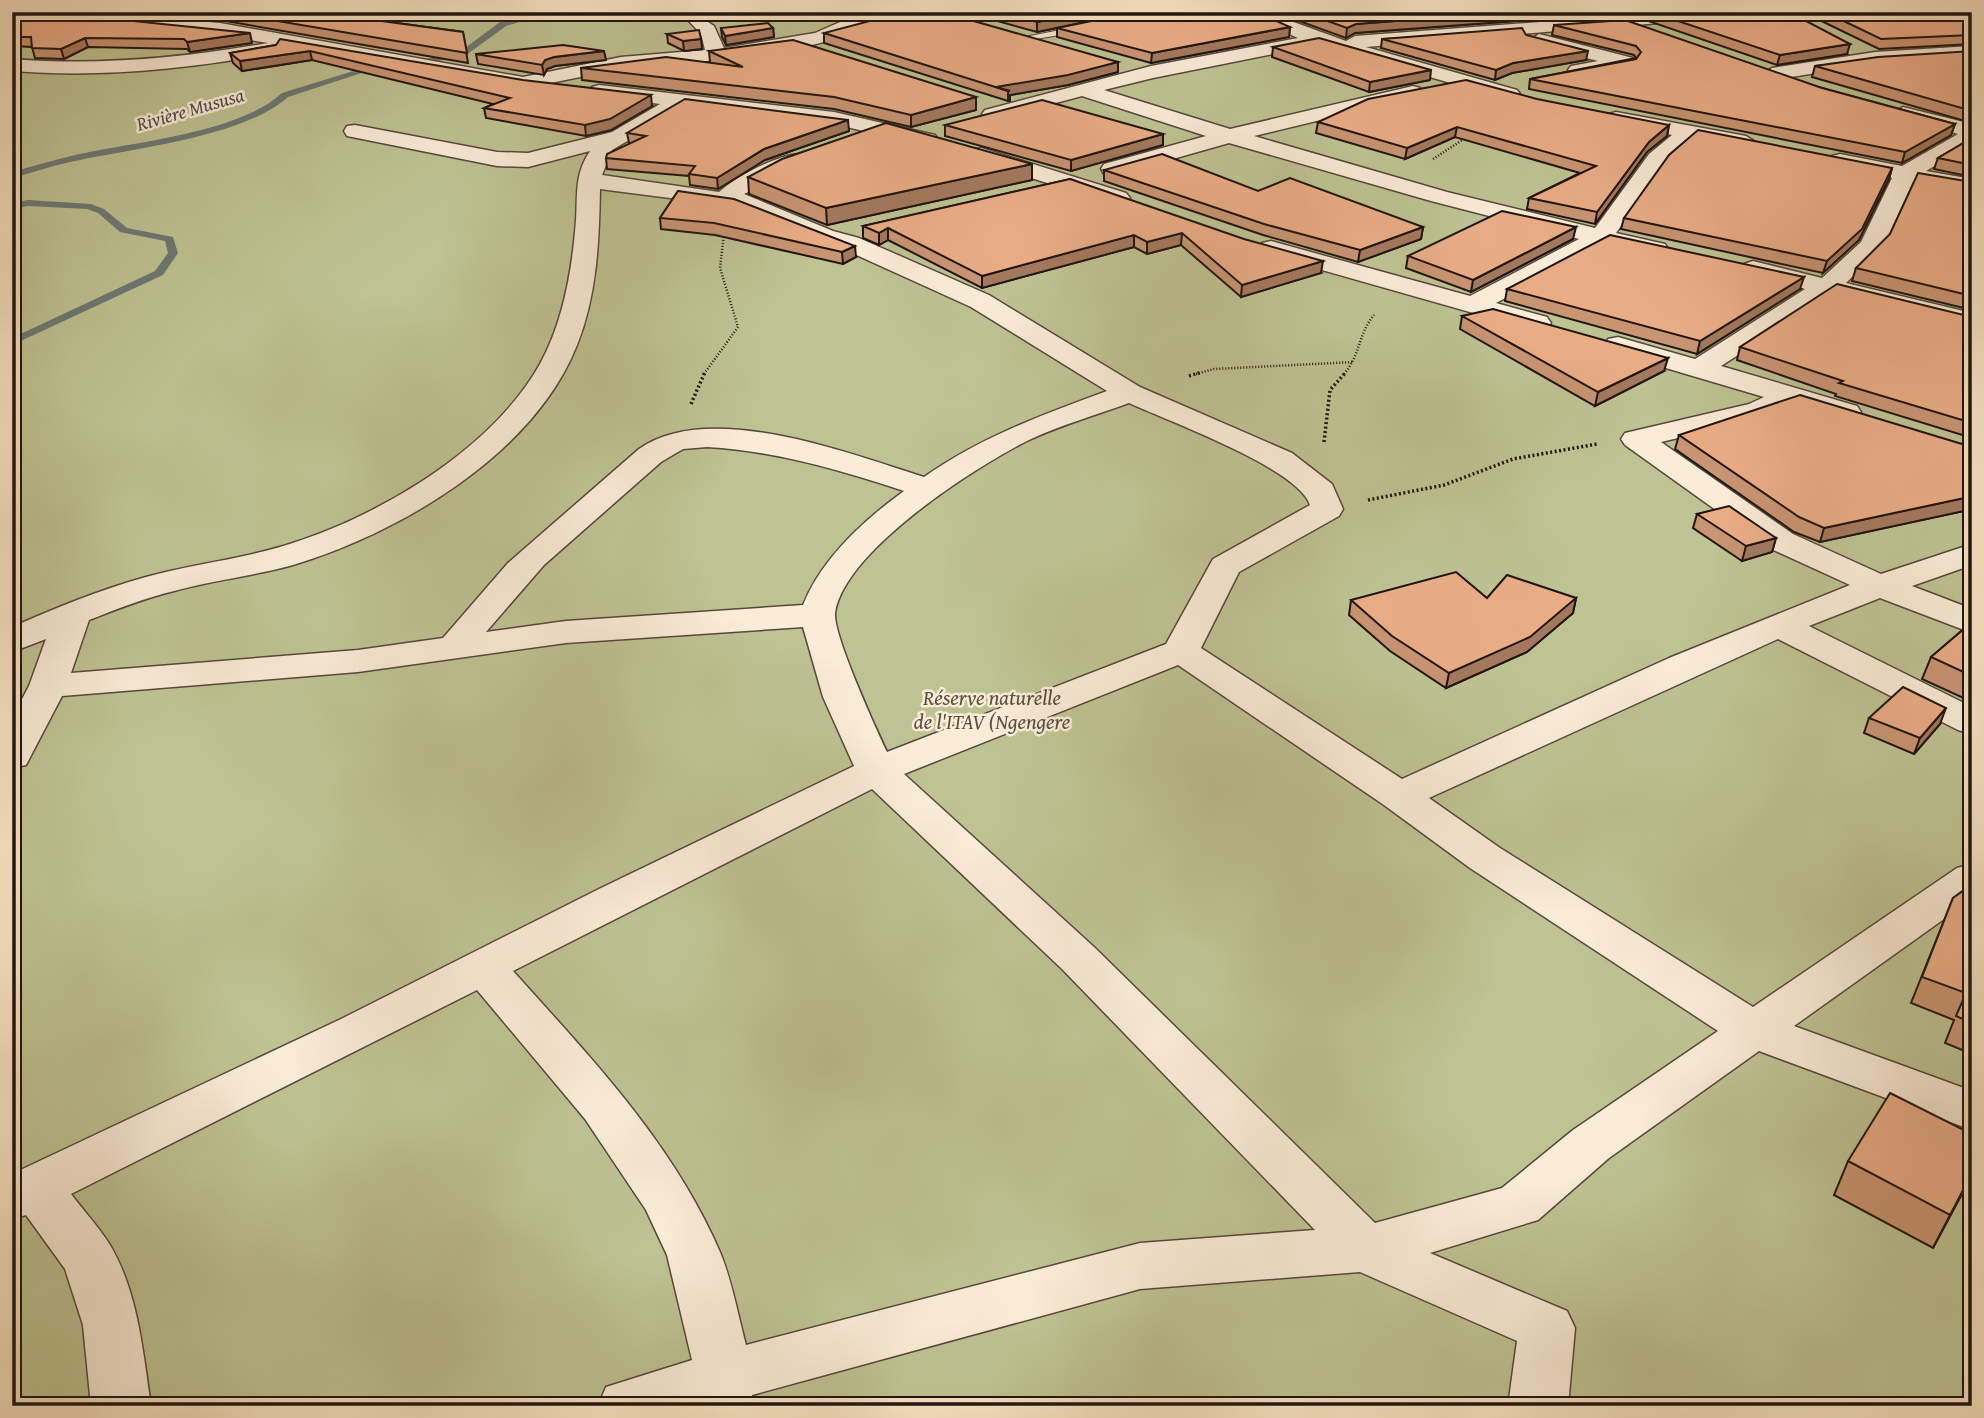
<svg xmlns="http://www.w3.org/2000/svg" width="1984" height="1418" font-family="'Gentium Book Plus',serif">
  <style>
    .green { fill: #bec393; stroke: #6f6c52; stroke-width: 2 }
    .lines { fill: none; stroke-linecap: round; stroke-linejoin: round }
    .stream { fill: #6c7975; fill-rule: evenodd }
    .lane-casing { stroke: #56483c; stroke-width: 2 }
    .street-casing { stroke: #56483c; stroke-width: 3 }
    .path-far1 { stroke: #201410; stroke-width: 2.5; stroke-dasharray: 1 2; stroke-linecap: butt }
    .path { stroke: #201410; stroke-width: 3.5; stroke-dasharray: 2 2.5; stroke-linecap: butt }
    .lane { fill: #faecd7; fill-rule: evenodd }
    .street { fill: #faecd7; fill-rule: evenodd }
    .wall { fill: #c89573; stroke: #201410; stroke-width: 2 }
    .shaded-wall { fill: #a3795e; stroke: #201410; stroke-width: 2 }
    .building { fill: #e9ad86; stroke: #201410; stroke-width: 2 }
    .labels { text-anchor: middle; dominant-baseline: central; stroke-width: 5; stroke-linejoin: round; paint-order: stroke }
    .far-water-label { font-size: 19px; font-style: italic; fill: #4c4f4b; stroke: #faecd7 }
    .park-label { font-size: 21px; font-style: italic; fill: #57513e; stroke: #faecd7 }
  </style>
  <rect width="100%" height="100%" fill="#f8e2c2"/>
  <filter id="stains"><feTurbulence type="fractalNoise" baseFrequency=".00286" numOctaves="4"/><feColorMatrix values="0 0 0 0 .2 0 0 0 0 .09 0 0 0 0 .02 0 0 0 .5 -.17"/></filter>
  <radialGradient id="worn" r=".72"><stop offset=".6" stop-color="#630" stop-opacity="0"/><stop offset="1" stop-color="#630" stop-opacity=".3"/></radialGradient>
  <rect class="green" x="12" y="12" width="1960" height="1394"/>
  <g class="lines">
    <g class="stream">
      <path d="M545,12H622L532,18L506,26L462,58L408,64L404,62L457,54L500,22Z"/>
      <path d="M376,64L383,66L288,97C245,136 137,148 80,160C57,164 35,172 12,178V172C33,166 54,160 75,155C133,142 239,133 282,93Z"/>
      <path d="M28,200L91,204L104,209L127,228L173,237L178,253L163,275L12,345V338L155,271L168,253L165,241L120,232L98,213L87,209L28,206L12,209V203Z"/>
    </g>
    <defs>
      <path id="lane" d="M1085,25L1089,26V30L1030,40L1025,37Z"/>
      <g id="street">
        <path d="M22,12H94L220,23L523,77L621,57L705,50L701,34L687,19L696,14L714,26L724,48L815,33L863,12H888L828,41L796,49L743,58L621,69L525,88L278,45L280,48L278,52L271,54C185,69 100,78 12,71V59C99,66 183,58 268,43L220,35L31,17Z"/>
        <path d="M1240,12H1266L1346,41L1355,36L1606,17L1615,22L1606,27L1366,47L1517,90L1520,94L1510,100L1318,45L1153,78L1104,90L1230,129L1413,86L1420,88L1423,92L1420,96L1254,136L1447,192L1595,228L1649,154L1672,135L1609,122L1605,118L1609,114L1616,112L1746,136L1757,143L1746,150L1693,139L1665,164L1616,233L1665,244L1668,249L1665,254L1656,256L1605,245L1496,303L1547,317L1551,323L1547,329L1537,331L1262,253L1259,248L1262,243L1271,241L1470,296L1579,239L1431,201L1229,143L1120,174H1104L1101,169L1104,164L1206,136L1082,96L992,120L982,114L985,110L1151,66L1298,38Z"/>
        <path d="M1647,12H1694C1685,21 1624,30 1616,21L1619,17Z"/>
        <path d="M1539,34L1633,58L1636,62L1626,68L1578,76L1571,74L1568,70L1571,66L1598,61L1532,44L1530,40Z"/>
        <path d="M1972,46V58L1875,64L1772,80L1762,74L1772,68L1875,52Z"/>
        <path d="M599,85L834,112L935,135L938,140L927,146L834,124L685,107L612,150L602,175L719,192C734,178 784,150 804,155L807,160L804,165L744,194L833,231L859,238L989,295L1140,387L1292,453L1332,484L1343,509L1339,516L1239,572L1201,648L1402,779L1669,658L1850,585L1769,548L1625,445L1621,439L1625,433L1749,404L1764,397L1608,351L1604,345L1608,339L1618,337L1695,359L1805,289L1744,274L1740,269L1744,264L1753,261L1822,278L1861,242L1892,178L1832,166L1829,161L1832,156L1840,154L1902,166L1958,134L1896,117L1893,113L1903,107L1972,124V144L1926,171L1972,179V193L1913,182L1884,245L1846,283L1972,313V329L1831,295L1721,366L1857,406L1861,412L1857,418L1846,421L1794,406L1768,417L1661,442L1793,534L1881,574L1972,544V565L1912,586L1972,609V633L1880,598L1809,626L1972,707V734L1958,730L1778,639L1429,798L1500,848L1753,1007L1957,868L1972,864V899L1794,1026L1972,1091V1130L1759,1051L1609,1158L1538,1220L1430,1253L1567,1311L1575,1328L1568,1406H1508L1517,1341L1360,1272L1140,1289L752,1395L751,1406H598L606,1387L692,1360L667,1255L646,1210L585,1119L477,990L71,1194C83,1210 99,1227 110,1245C138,1292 143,1352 151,1406H91L83,1325L65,1269L26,1215L12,1219V1174L341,1019L601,888L854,766L823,697L803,627L566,643L358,672L62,696L26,765L12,768V718L29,686L46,639L12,652V627C56,608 99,590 146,577C185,566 226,561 265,551C364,526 489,455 540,364C562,324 571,276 575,232C579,200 572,178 590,151L528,167L497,166L347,136L344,131L347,126L355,125L497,152L528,153L612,132L660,104L592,95L589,91L592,87ZM600,189L732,206L815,241L841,248L971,307L1107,391C1042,415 981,437 924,477C851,454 708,399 639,449L508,563L443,638L358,650L71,673L89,620C117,609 145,598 174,591C213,580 254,576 293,565C400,533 534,454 577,345C597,295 599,242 600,189ZM1129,403C1168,421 1298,468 1310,505L1213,559L1166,644L887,752C876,729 833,635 835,613C844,551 976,466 1029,440C1061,425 1096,415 1129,403ZM707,447C776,451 840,470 904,491C864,520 822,558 803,605L566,621L486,632L544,565L661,462L683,449ZM1178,665L1384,805L1470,868L1718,1031L1573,1130L1502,1188L1375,1223L1094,947L904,774ZM872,789L1062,969L1315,1230L1140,1243L746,1345C738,1315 732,1281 720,1252C673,1143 591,1058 513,971Z"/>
        <path d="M981,148L1126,193L1130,198L1126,203L1118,205L973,160L970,155L973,150Z"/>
      </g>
    </defs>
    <use href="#lane" class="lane-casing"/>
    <use href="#street" class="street-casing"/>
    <g class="path-far1">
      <path d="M1433,159L1467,137"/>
      <path d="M704,374L738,327L720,268L724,234"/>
      <path d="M1196,374L1214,369L1354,362"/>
      <path d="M1344,374C1360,356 1359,332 1374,315"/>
    </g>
    <g class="path">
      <path d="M1189,376L1202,372"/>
      <path d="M691,404L705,372"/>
      <path d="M1324,442L1330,390L1346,372"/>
      <path d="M1368,500L1444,485L1513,459L1597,444"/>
    </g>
    <use href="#lane" class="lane"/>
    <use href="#street" class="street"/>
  </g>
  <g class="wall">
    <path d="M12,12L252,43L190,52L187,49L88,47L64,59L35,58L32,47L12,46Z"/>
    <path d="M127,12H315L463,32L468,63L220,20Z"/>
    <path d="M965,12H1134L1074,24L1290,27L1289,37L1151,63L1057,37V28L1037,32Z"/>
    <path d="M1274,12H1789L1847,54L1777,65L1625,13L1355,33L1346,38Z"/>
    <path d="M1803,12H1972V44L1879,49Z"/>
    <path d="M1554,25L1822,88L1955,124L1951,135L1902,163L1529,89L1530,79L1636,58L1634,55L1552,35Z"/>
    <path d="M721,28H773L774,37L726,45L722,37Z"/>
    <path d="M824,33L1118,72L1068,85L1010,95V101H1008L824,43Z"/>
    <path d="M667,34L701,39L702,49L684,51L668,43Z"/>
    <path d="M1526,35L1586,60L1512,73L1495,80L1381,48L1382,39Z"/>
    <path d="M276,45L652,106L611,130L586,136L486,118L484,108L493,104L312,60L242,71L233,63L230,53Z"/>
    <path d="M1273,47L1430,80L1369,92L1272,57Z"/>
    <path d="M709,51L976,97V110L911,127L834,109L582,80L581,68L710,62Z"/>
    <path d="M1972,51V123L1812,77L1815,66Z"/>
    <path d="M476,54L606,60L555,66L547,69L544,75L478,64Z"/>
    <path d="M1318,122L1669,125L1667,136L1647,152L1595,224L1527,209L1529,198L1580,173L1455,137L1405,159L1316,133Z"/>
    <path d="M945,125L1163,145L1071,171L945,136Z"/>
    <path d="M849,131L765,160L718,189L690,185L689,176L607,169L606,158L630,144L629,143L627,133Z"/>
    <path d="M1972,138V177L1934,169L1938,158Z"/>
    <path d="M1032,164V180L827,225L749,194L748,177Z"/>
    <path d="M1892,168L1889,179L1859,240L1823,273L1621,229L1624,218Z"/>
    <path d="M1104,170L1258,191L1423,227L1421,239L1358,262L1263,235L1104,181Z"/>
    <path d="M1070,179L1321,273L1241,297L1181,245L1147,254L1134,247L982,288L888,240L879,245L863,238V226Z"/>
    <path d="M1972,182V310L1852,281L1856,268Z"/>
    <path d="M678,191L856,257L843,264L715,235L661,229L660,218Z"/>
    <path d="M1573,239L1471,292L1406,268L1408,256Z"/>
    <path d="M1507,289H1800L1697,354L1505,301Z"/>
    <path d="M1462,316L1664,371L1595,406L1460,329Z"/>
    <path d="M1972,317V438L1835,396L1836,394L1737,360L1740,347Z"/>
    <path d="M1679,435L1972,447V515L1964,511L1820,542L1794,532L1675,449Z"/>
    <path d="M1697,514L1776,538L1772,552L1742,561L1693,528Z"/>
    <path d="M1487,598H1576L1573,613L1527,652L1446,688L1390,651L1349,615L1351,600Z"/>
    <path d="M1972,622V702L1922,679L1931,657Z"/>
    <path d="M1869,718L1940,724L1914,754L1864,733Z"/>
    <path d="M1972,893V1054L1945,1043L1954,1020L1911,1003L1953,898Z"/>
    <path d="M1848,1161L1972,1175L1933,1248L1834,1195Z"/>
  </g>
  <g class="shaded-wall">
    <path d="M1087,12H1134L1037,32V22Z"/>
    <path d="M1513,12H1625V13L1355,33L1346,38L1347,28L1356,24Z"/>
    <path d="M1290,27L1289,37L1151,63L1152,53Z"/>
    <path d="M773,28L774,37L726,45L725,36Z"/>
    <path d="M250,33L252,43L190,52L187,42Z"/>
    <path d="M85,38L88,47L64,59L61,49Z"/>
    <path d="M701,39L702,49L684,51L683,41Z"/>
    <path d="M1850,44L1847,54L1777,65L1780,55Z"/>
    <path d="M310,51L312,60L242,71L240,61Z"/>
    <path d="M604,51L606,60L555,66L547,69L544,75L542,65L545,60L554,57Z"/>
    <path d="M1588,51L1586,60L1512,73L1495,80L1496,70L1513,63Z"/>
    <path d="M1118,62V72L1068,85L1010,95V101H1008V91L996,87Z"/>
    <path d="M1431,70L1430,80L1369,92L1370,82Z"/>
    <path d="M651,95L652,106L611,130L586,136L585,125Z"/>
    <path d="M976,97V110L911,127V115Z"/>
    <path d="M848,120L849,131L765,160L718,189L717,178L764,149Z"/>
    <path d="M1955,124L1951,135L1902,163L1905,152Z"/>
    <path d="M1669,125L1667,136L1647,152L1595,224L1597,212L1649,142Z"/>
    <path d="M1457,127L1455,137L1405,159L1407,148Z"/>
    <path d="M1163,134V145L1071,171V160Z"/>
    <path d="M1032,164V180L827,225L826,208Z"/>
    <path d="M1892,168L1889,179L1859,240L1823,273L1827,261Z"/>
    <path d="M1423,227L1421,239L1358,262L1360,250Z"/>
    <path d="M1576,227L1573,239L1471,292L1473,280Z"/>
    <path d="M888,228V240L879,245V233Z"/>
    <path d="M1182,233L1181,245L1147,254V242Z"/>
    <path d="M1134,235V247L982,288V276Z"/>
    <path d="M855,246L856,257L843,264L842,252Z"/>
    <path d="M1323,261L1321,273L1241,297L1242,285Z"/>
    <path d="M1804,277L1800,289L1697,354L1700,341Z"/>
    <path d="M1668,358L1664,371L1595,406L1598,392Z"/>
    <path d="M1969,497L1964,511L1820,542L1824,528Z"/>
    <path d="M1776,538L1772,552L1742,561L1746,546Z"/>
    <path d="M1576,598L1573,613L1527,652L1446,688L1449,673Z"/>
    <path d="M1946,708L1940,724L1914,754L1920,738Z"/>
    <path d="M1972,1173V1175L1933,1248L1950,1215Z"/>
  </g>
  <g class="building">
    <path d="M12,12H46L250,33L187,42L184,39L85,38L61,49L32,48L31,37H12Z"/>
    <path d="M225,12H315L463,32L467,53Z"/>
    <path d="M904,12H942L1118,62L1068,75L996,87L1010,91H1008L824,33Z"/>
    <path d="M1000,12H1087L1037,22Z"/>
    <path d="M1136,12H1256L1290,27L1152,53L1057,28Z"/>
    <path d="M1302,12H1513L1356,24L1347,28Z"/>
    <path d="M1651,12H1789L1850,44L1780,55Z"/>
    <path d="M1825,12H1972V35L1881,39Z"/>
    <path d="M1625,20L1822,88L1955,124L1905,152L1530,79L1636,59L1641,52L1636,46L1554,25Z"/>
    <path d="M768,23L773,28L725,36L721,28Z"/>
    <path d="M1522,28L1526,35L1588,51L1513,63L1496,70L1382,39Z"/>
    <path d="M699,30L701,39L683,41L667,34Z"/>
    <path d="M1319,38L1431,70L1370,82L1273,47Z"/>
    <path d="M280,39L523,80L651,95L610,119L585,125L484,108L510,98L310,51L240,61L230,53L276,45Z"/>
    <path d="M793,40L976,97L911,115L834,97L581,68L666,57L743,67L709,51Z"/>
    <path d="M563,45L604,51L554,57L545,60L542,65L476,54Z"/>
    <path d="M1972,51V111L1815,66L1878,57Z"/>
    <path d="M1466,80L1537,99L1669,125L1649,142L1597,212L1529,198L1596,166L1457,127L1407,148L1318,122L1368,99Z"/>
    <path d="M685,99L848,120L764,149L717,178L689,174L695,166L606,158L607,154L646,136L627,133Z"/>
    <path d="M1042,100L1163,134L1071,160L945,125Z"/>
    <path d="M886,123L1032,164L826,208L748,177L782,159Z"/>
    <path d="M1698,130L1892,168L1862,229L1827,261L1624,218L1669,155Z"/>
    <path d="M1972,138V165L1938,158Z"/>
    <path d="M1162,154L1258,191L1290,178L1423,227L1360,250L1264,224L1104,170Z"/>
    <path d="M1918,173L1972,182V296L1856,268L1890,234Z"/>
    <path d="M1070,179L1244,239L1323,261L1242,285L1182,233L1147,242L1134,235L982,276L888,228L879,233L863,226Z"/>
    <path d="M678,191L734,199L855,246L842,252L714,223L660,218Z"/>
    <path d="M1502,211L1576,227L1473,280L1408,256Z"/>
    <path d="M1610,235L1804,277L1700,341L1507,289Z"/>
    <path d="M1837,284L1972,317V423L1839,383L1843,381L1740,347Z"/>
    <path d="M1493,309L1668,358L1598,392L1462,316Z"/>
    <path d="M1800,395L1972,447V498L1969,497L1824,528L1799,517L1679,435Z"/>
    <path d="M1729,506L1776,538L1746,546L1697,514Z"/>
    <path d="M1456,572L1487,598L1507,575L1576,598L1530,637L1449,673L1392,636L1351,600Z"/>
    <path d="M1972,622V676L1931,657Z"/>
    <path d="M1903,687L1946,708L1920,738L1869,718Z"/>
    <path d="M1964,890L1972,893V1023L1956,1016L1966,993L1922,977L1953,898Z"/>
    <path d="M1890,1093L1972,1134V1173L1950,1215L1848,1161Z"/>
  </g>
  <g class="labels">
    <g class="far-water-label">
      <text transform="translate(190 109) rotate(-16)">Rivière Mususa</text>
    </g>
    <g class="park-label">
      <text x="992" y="697">Réserve naturelle<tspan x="992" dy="24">de l'ITAV (Ngengere</tspan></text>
    </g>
  </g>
  <rect width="1984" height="1418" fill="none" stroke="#f8e2c2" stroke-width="42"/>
  <rect x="14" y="14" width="1956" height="1390" fill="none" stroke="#201410" stroke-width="3.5"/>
  <rect x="21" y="21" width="1942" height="1376" fill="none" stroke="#201410" stroke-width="2"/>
  <rect width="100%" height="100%" filter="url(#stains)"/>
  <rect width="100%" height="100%" fill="url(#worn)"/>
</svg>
